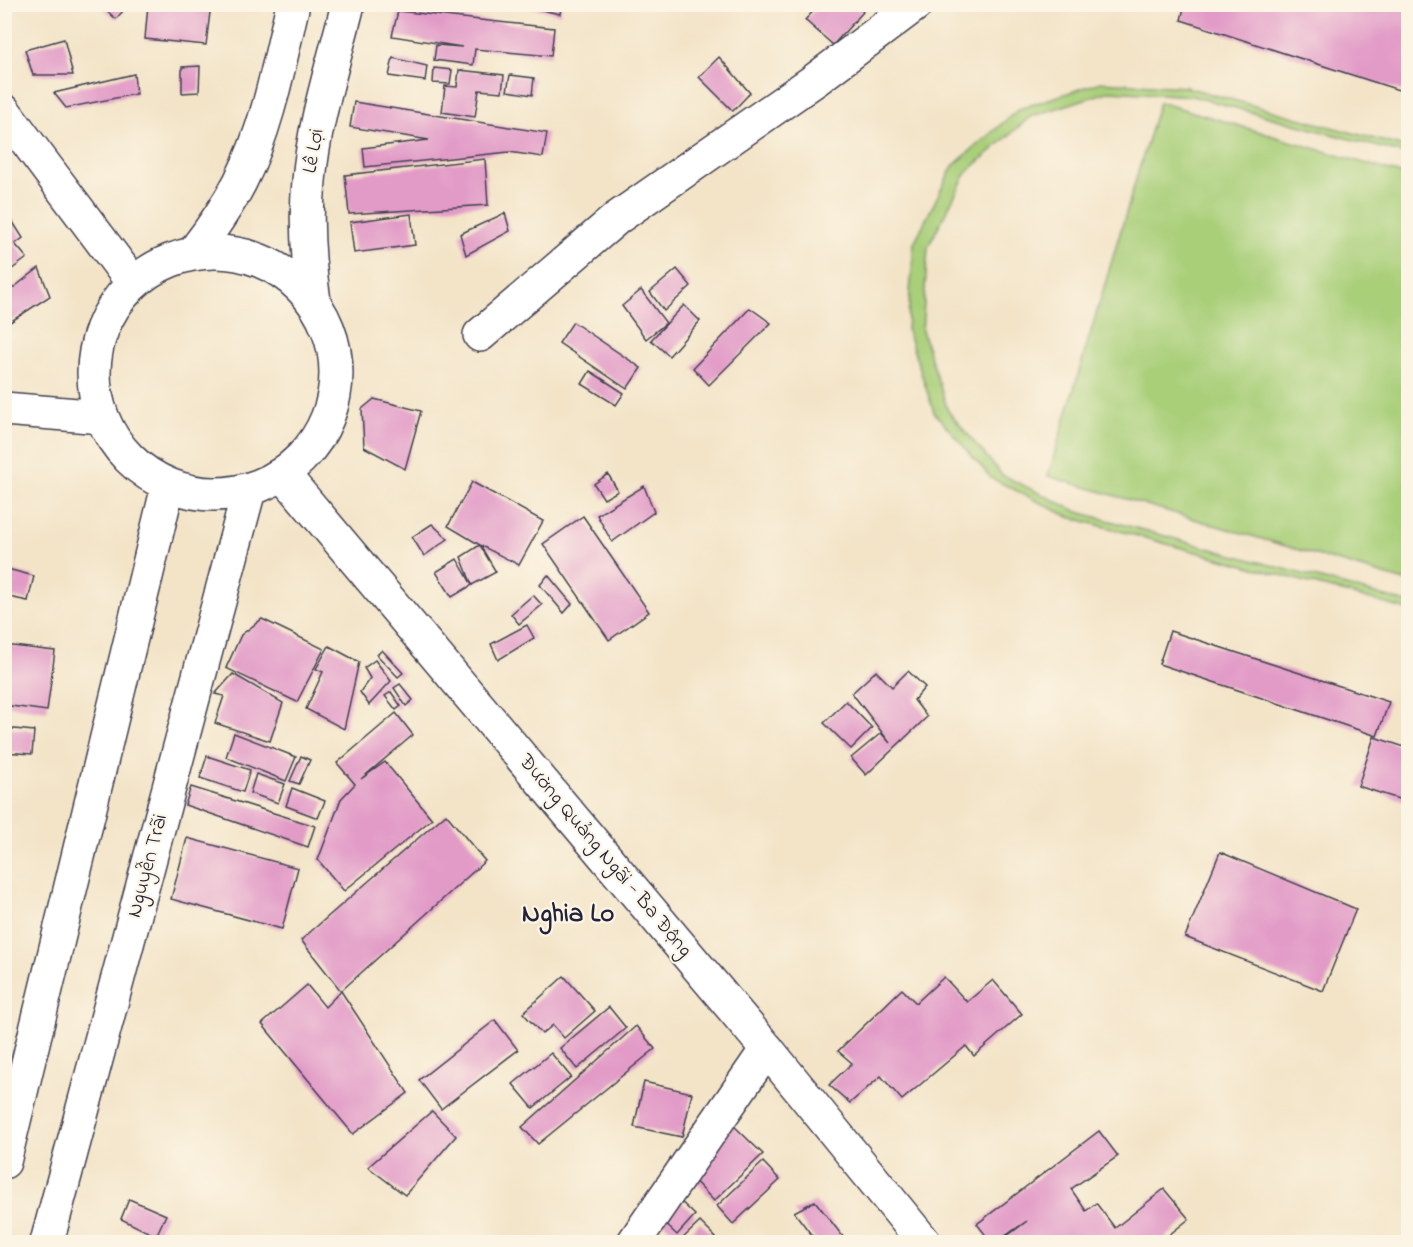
<svg xmlns="http://www.w3.org/2000/svg" width="1413" height="1247" font-family="'Indie Flower',sans-serif">
  <style>
    .green { fill: #a9cf79; stroke: #66785a; stroke-width: 1.5 }
    .building { fill: #e29bc7 }
    .lines { fill: none; stroke-linecap: round; stroke-linejoin: round }
    .minor-casing { stroke: #413f50; stroke-width: 36 }
    .tertiary-casing { stroke: #413f50; stroke-width: 36 }
    .secondary-casing { stroke: #413f50; stroke-width: 36 }
    .minor { stroke: #fff; stroke-width: 33 }
    .tertiary { stroke: #fff; stroke-width: 33 }
    .secondary { stroke: #fff; stroke-width: 33 }
    .labels { text-anchor: middle; dominant-baseline: central; stroke-width: 4.5; stroke-linejoin: round; paint-order: stroke }
    .street-label { font-size: 21px; fill: #22223b; stroke: #fcf5e5 }
    .district-label { font-size: 27px; font-weight: bold; fill: #22223b; stroke: #fcf5e5 }
  </style>
  <rect width="100%" height="100%" fill="#fcf5e5"/>
  <filter id="ink" filterUnits="userSpaceOnUse"><feTurbulence type="fractalNoise" baseFrequency=".0167" numOctaves="2"/><feDisplacementMap in="SourceGraphic" scale="12" xChannelSelector="R" yChannelSelector="G"/><feConvolveMatrix kernelMatrix="1 2 1 2 8 2 1 2 1" color-interpolation-filters="sRGB"/></filter>
  <filter id="wash" filterUnits="userSpaceOnUse"><feTurbulence type="fractalNoise" baseFrequency=".008" numOctaves="4" result="noise"/><feDisplacementMap in="SourceGraphic" scale="24" xChannelSelector="R" yChannelSelector="G"/><feGaussianBlur stdDeviation="1.35" result="paint"/><feColorMatrix in="noise" values="0 0 0 0 0 0 0 0 0 0 0 0 0 0 0 0 0 1.4 0 .05"/><feComposite in="paint" operator="in"/></filter>
  <g filter="url(#wash)">
    <rect width="100%" height="100%" fill="#f3e4c8"/>
    <g class="green">
      <path d="M1101,82L1186,87L1408,148V155L1192,96L1110,91L1030,117L967,172L928,247L922,331L948,411L1002,475L1078,512L1408,603V610L1069,517L991,478L934,412L907,330L914,243L953,166L1019,109Z"/>
      <path d="M1159,102L1408,176V582L1048,476Z"/>
    </g>
    <g id="blocks">
      <g class="building">
        <path d="M99,4H129L116,19Z"/>
        <path d="M148,4H211L206,45L145,39Z"/>
        <path d="M515,4H562L560,14Z"/>
        <path d="M820,4H856L863,12L833,45L805,20Z"/>
        <path d="M1185,4H1408V93L1181,20Z"/>
        <path d="M398,11L554,28L551,56L475,49L473,65L434,60L436,45L462,47L392,36Z"/>
        <path d="M64,39L73,75H33L25,50Z"/>
        <path d="M719,57L750,93L733,111L699,77Z"/>
        <path d="M393,58L427,66L425,81L389,76Z"/>
        <path d="M200,66L199,92L182,93V67Z"/>
        <path d="M434,68L452,70L450,84L433,83Z"/>
        <path d="M459,70L504,75L502,92L479,90L475,117L442,112L445,86L457,87Z"/>
        <path d="M134,74L136,94L66,108L54,93Z"/>
        <path d="M510,75L534,78L532,95L507,91Z"/>
        <path d="M354,102L547,133L543,157L509,152L365,167L363,148L429,140L350,127Z"/>
        <path d="M485,159L488,205L349,214L345,175Z"/>
        <path d="M505,213L510,231L466,255L460,234Z"/>
        <path d="M411,214L415,245L354,253L350,222Z"/>
        <path d="M11,219L23,238L15,244L27,258L4,275V223Z"/>
        <path d="M39,268L50,296L4,326V295Z"/>
        <path d="M677,269L691,286L664,311L650,292Z"/>
        <path d="M641,290L666,323L646,339L622,306Z"/>
        <path d="M684,305L700,321L669,356L651,340Z"/>
        <path d="M750,308L771,323L709,385L693,368Z"/>
        <path d="M573,322L641,368L627,389L559,343Z"/>
        <path d="M590,371L624,393L616,405L582,384Z"/>
        <path d="M374,399L421,411L405,469L364,447L362,409Z"/>
        <path d="M608,474L618,491L604,499L594,484Z"/>
        <path d="M472,482L543,521L519,565L480,545L496,572L472,585L461,557L480,545L448,526Z"/>
        <path d="M644,486L654,512L612,542L597,515Z"/>
        <path d="M583,516L649,612L609,640L543,544Z"/>
        <path d="M432,524L448,539L424,556L412,537Z"/>
        <path d="M457,559L472,585L452,597L436,572Z"/>
        <path d="M4,568L34,576L28,601L4,596Z"/>
        <path d="M548,575L572,604L564,613L540,585Z"/>
        <path d="M533,595L542,605L519,624L511,614Z"/>
        <path d="M262,619L324,649L297,702L226,668L241,635Z"/>
        <path d="M527,625L534,638L498,660L491,644Z"/>
        <path d="M1170,631L1389,702L1377,736L1159,664Z"/>
        <path d="M4,645L55,651L47,711L4,705Z"/>
        <path d="M329,646L359,662L344,729L306,709L323,672L316,669Z"/>
        <path d="M382,650L403,673L398,677L377,655Z"/>
        <path d="M375,660L391,681L369,705L360,692L370,678L364,668Z"/>
        <path d="M876,671L892,687L908,671L925,687L914,700L927,717L866,775L851,758L881,733L890,743L852,693Z"/>
        <path d="M233,674L283,703L270,741L215,723L224,696L215,694Z"/>
        <path d="M400,684L413,700L406,706L394,688Z"/>
        <path d="M391,692L401,706L396,710L385,696Z"/>
        <path d="M846,701L872,728L851,749L824,723Z"/>
        <path d="M396,713L413,735L361,779L385,762L432,819L344,891L318,860L341,799L355,784L337,763Z"/>
        <path d="M4,728L34,731L32,754L4,752Z"/>
        <path d="M234,733L296,757L286,781L226,757Z"/>
        <path d="M1374,737L1408,748V802L1358,786Z"/>
        <path d="M207,756L250,770L243,792L200,778Z"/>
        <path d="M301,756L310,760L299,784L290,781Z"/>
        <path d="M256,774L285,784L278,803L250,793Z"/>
        <path d="M191,787L315,826L308,847L185,805Z"/>
        <path d="M292,788L325,801L318,818L286,806Z"/>
        <path d="M446,814L485,861L341,991L301,940Z"/>
        <path d="M187,838L298,868L282,929L171,899Z"/>
        <path d="M1220,852L1356,909L1323,991L1185,937Z"/>
        <path d="M564,976L595,1011L564,1038L553,1025L542,1034L523,1013Z"/>
        <path d="M944,977L967,1002L993,980L1022,1014L974,1056L966,1046L902,1100L881,1076L850,1103L829,1085L852,1063L838,1051L902,989L916,1003Z"/>
        <path d="M307,985L325,1007L341,991L408,1093L353,1134L262,1024Z"/>
        <path d="M609,1007L626,1028L577,1069L560,1048Z"/>
        <path d="M495,1020L518,1050L441,1109L419,1080Z"/>
        <path d="M636,1026L655,1049L538,1144L522,1127Z"/>
        <path d="M551,1053L571,1077L533,1108L513,1084Z"/>
        <path d="M644,1082L692,1093L682,1137L634,1127Z"/>
        <path d="M432,1111L456,1136L405,1195L368,1167Z"/>
        <path d="M732,1124L763,1154L714,1201L686,1172Z"/>
        <path d="M1099,1131L1118,1156L1071,1189L1086,1211L1096,1203L1115,1228L1164,1189L1189,1219L1160,1242H1007L1003,1239L1027,1221L996,1242H991L977,1224Z"/>
        <path d="M763,1162L780,1180L733,1224L717,1206Z"/>
        <path d="M674,1195L695,1215L677,1235L656,1215Z"/>
        <path d="M129,1199L166,1215L156,1236L121,1219Z"/>
        <path d="M815,1201L837,1229L847,1242H817L794,1212Z"/>
        <path d="M700,1222L716,1238L711,1242H685L682,1239Z"/>
      </g>
    </g>
  </g>
  <g filter="url(#ink)">
    <use href="#blocks" fill-opacity="0" stroke="#413f50" stroke-width="1.5"/>
    <g class="lines">
      <defs>
        <g id="minor">
          <path d="M480,335L617,218L815,80L916,4"/>
          <path d="M634,1242L767,1049"/>
        </g>
        <g id="tertiary">
          <path d="M4,111L133,283"/>
          <path d="M4,409L102,417"/>
        </g>
        <g id="secondary">
          <circle cx="215" cy="373" r="121"/>
          <path d="M194,252C211,230 227,207 240,182C268,127 279,64 293,4"/>
          <path d="M314,301C308,261 305,221 309,181C314,121 334,62 348,4"/>
          <path d="M283,474L767,1049L924,1242"/>
          <path d="M4,1162L168,486"/>
          <path d="M47,1242L249,490"/>
        </g>
      </defs>
      <use href="#minor" class="minor-casing"/>
      <use href="#tertiary" class="tertiary-casing"/>
      <use href="#secondary" class="secondary-casing"/>
      <use href="#minor" class="minor"/>
      <use href="#tertiary" class="tertiary"/>
      <use href="#secondary" class="secondary"/>
    </g>
  </g>
  <g class="labels">
    <g class="street-label">
      <text transform="translate(314 151) rotate(-80)">Lê Lợi</text>
      <text transform="translate(605 856) rotate(50)">Đường Quảng Ngãi - Ba Động</text>
      <text transform="translate(148 866) rotate(-75)">Nguyễn Trãi</text>
    </g>
    <g class="district-label">
      <text x="568" y="914">Nghia Lo</text>
    </g>
  </g>
  <rect width="1413" height="1247" fill="none" stroke="#fcf5e5" stroke-width="24"/>
</svg>
